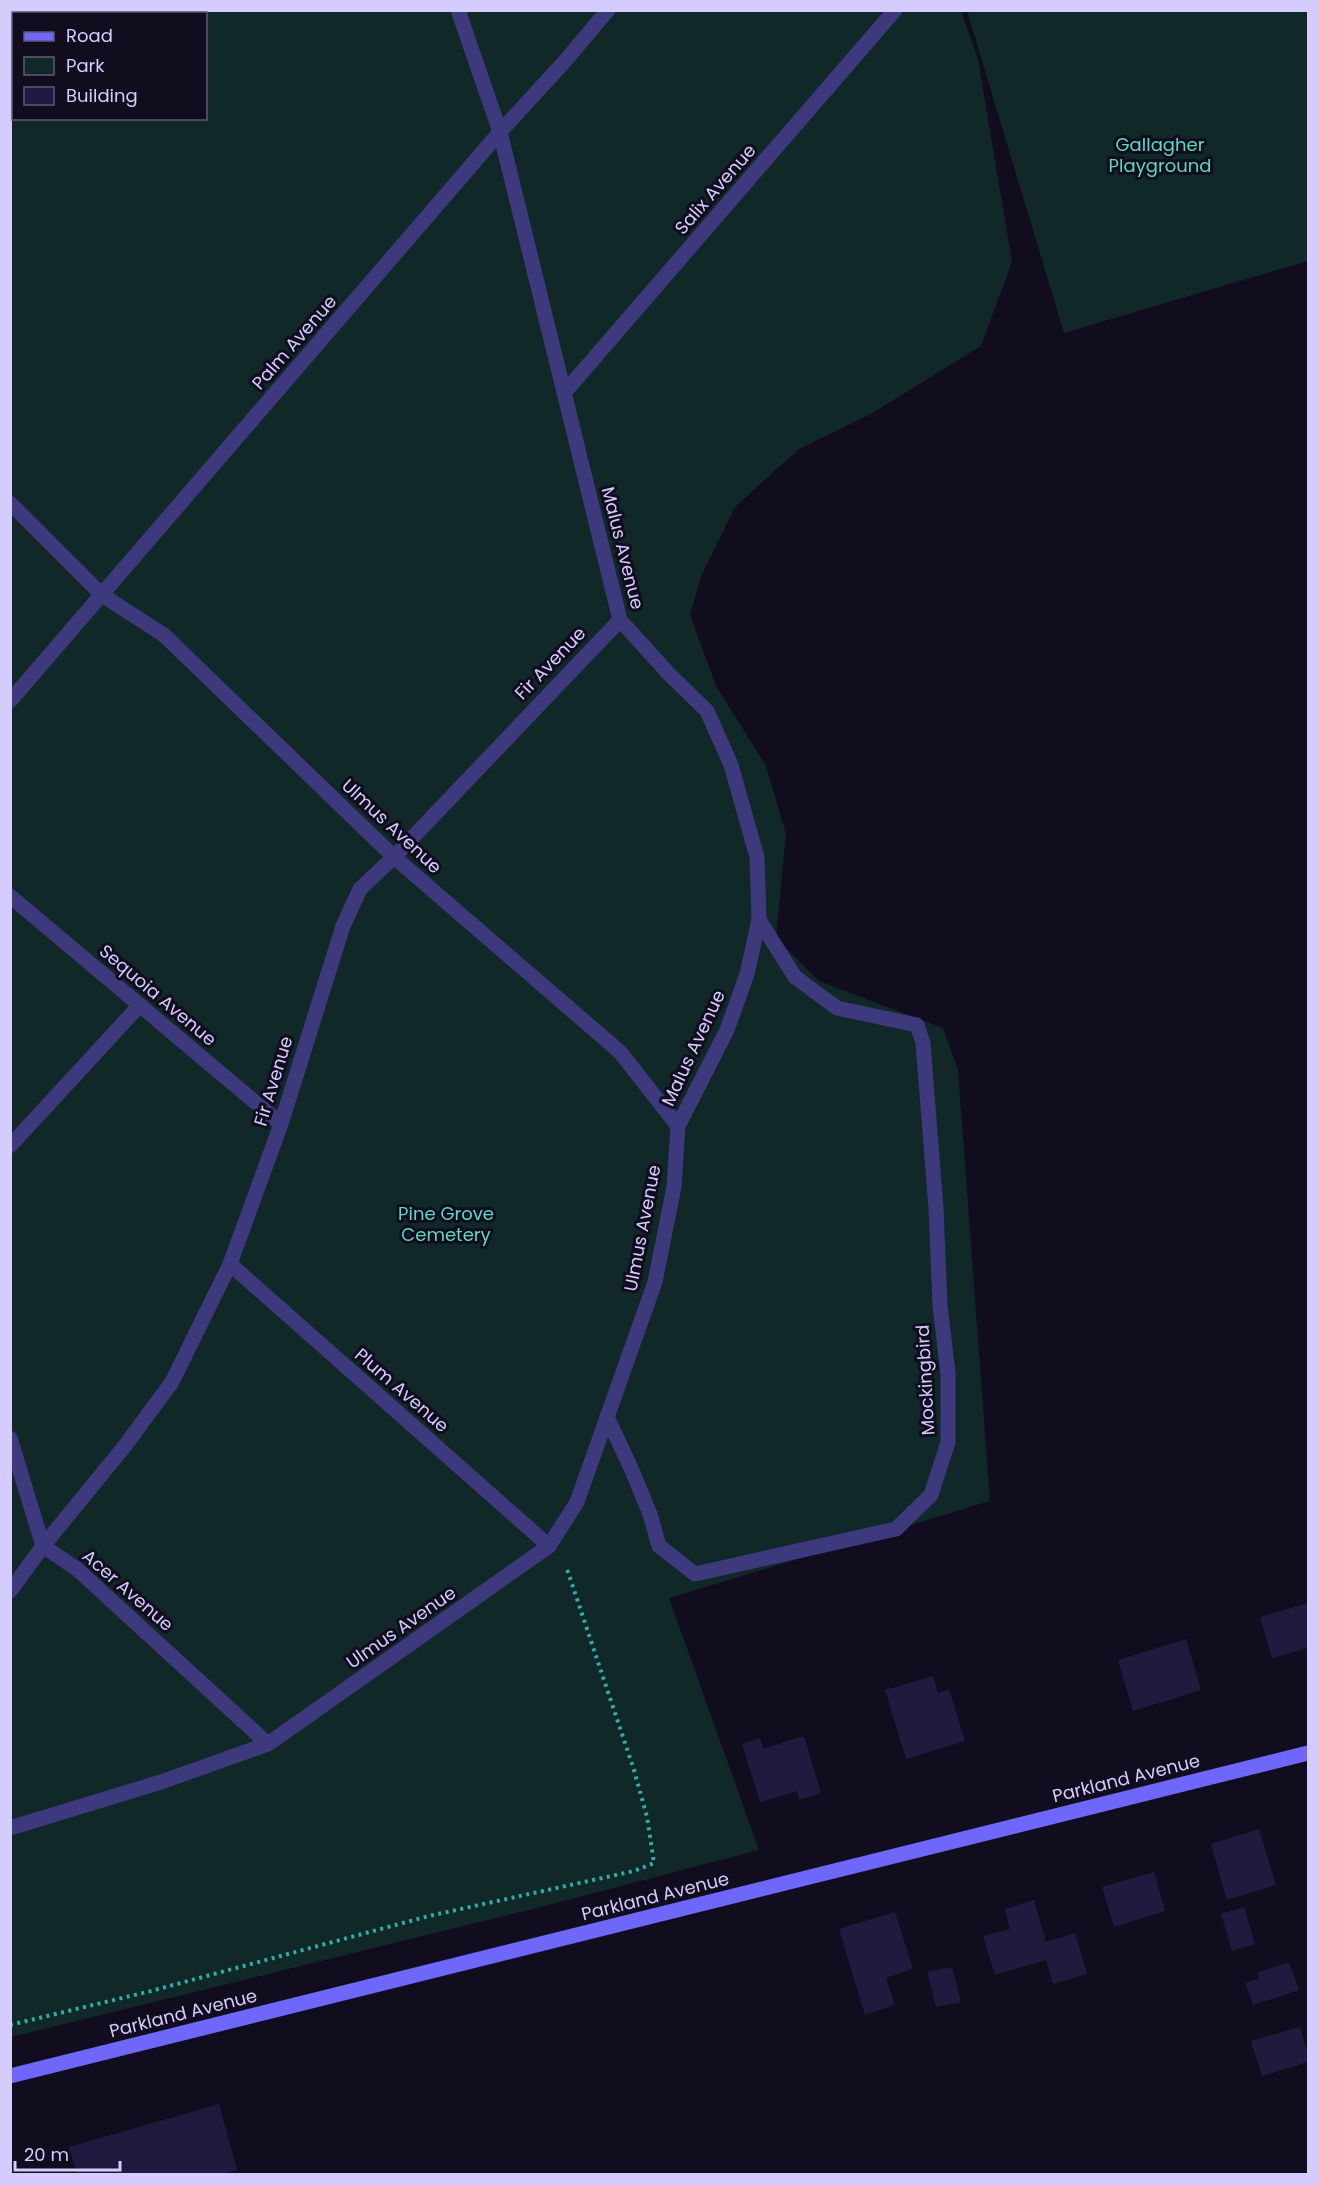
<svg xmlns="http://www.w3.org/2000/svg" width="1319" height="2185" font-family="Poppins,sans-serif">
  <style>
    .green { fill: #102828; fill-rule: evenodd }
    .building { fill: #22193f }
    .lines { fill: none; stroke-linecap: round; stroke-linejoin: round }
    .path { stroke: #31acaa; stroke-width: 4; stroke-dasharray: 3 4.5; stroke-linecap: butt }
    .service { stroke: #3e397c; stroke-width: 15 }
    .secondary { stroke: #6f66fa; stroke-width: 15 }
    .labels { text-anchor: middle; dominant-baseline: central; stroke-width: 6; stroke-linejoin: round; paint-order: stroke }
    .park-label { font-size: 18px; fill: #5bdabf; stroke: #110d1f }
    .street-label { font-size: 18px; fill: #d3ccfd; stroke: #110d1f }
  </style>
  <rect width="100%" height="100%" fill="#110d1f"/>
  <g class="green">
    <path d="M10,11H961L978,59L1012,262L981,346L871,414L799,449L735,507L701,576L690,615L716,686L766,766L786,834L776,938L819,981L943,1028L958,1070L990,1501L669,1598L759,1850L537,1908L11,2037ZM14,14H206V118H14Z"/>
    <path d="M967,11H1308V261L1064,333Z"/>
  </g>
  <g class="building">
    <path d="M1308,1603V1648L1272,1658L1260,1617Z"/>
    <path d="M1186,1639L1201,1690L1133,1711L1118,1660Z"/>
    <path d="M933,1676L938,1693L949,1689L965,1741L906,1759L885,1690Z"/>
    <path d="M804,1736L821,1793L799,1800L797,1791L760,1802L742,1744L760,1738L763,1749Z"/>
    <path d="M1259,1829L1276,1885L1227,1900L1211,1844Z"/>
    <path d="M1154,1872L1165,1911L1114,1927L1102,1887Z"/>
    <path d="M1034,1900L1046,1942L1075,1933L1087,1974L1053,1984L1046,1960L995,1975L983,1936L1010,1929L1005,1909Z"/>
    <path d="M1244,1907L1255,1944L1232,1951L1221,1914Z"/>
    <path d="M895,1912L913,1969L886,1978L895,2005L865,2015L839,1929Z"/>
    <path d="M1289,1962L1299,1990L1253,2005L1245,1983L1259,1979L1257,1973Z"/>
    <path d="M952,1967L961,2002L936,2007L927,1972Z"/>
    <path d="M1300,2027L1308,2055V2062L1262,2076L1251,2041Z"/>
    <path d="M219,2104L237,2170L222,2174H77L69,2147Z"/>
  </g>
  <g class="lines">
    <path class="path" d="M10,2025L151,1991L429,1916L634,1871L654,1863L647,1817L634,1770L568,1572L564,1567"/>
    <g class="service">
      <path d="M131,10L157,14"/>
      <path d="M458,10L500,132L620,620L669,674L707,711L731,765L757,857L759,920L747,974L727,1030L678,1126"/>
      <path d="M176,14L198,10"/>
      <path d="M10,38L12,10"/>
      <path d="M564,393L895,10"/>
      <path d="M10,503L102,595L164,635L394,857L620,1052L678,1126L674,1187L655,1282L577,1502L549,1546L268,1744L161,1782L10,1828"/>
      <path d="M10,701L500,132L565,61L608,10"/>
      <path d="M10,896L281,1124"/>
      <path d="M10,1146L139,1006"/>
      <path d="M230,1264L549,1546"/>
      <path d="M607,1417L631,1468L650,1514L659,1546L695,1574L896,1529L931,1495L948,1442V1373L940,1306L936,1208L923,1043L917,1025L837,1008L795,977L759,920"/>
      <path d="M10,1438L43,1546L77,1569L268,1744"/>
      <path d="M10,1591L43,1546L124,1447L172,1382L230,1264L281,1124L343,926L360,889L394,857L620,620"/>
    </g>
    <path class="secondary" d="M10,2076L1308,1753"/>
  </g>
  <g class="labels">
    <g class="park-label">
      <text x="1160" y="144">Gallagher<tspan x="1160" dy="21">Playground</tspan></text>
      <text x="446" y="1213">Pine Grove<tspan x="446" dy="21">Cemetery</tspan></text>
    </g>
    <g class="street-label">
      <text transform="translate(715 189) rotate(-49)">Salix Avenue</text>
      <text transform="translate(294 342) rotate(-49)">Palm Avenue</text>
      <text transform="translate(623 548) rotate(76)">Malus Avenue</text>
      <text transform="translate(550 663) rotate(-46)">Fir Avenue</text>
      <text transform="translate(392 826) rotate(43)">Ulmus Avenue</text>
      <text transform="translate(158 995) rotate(40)">Sequoia Avenue</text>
      <text transform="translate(693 1048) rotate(-65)">Malus Avenue</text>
      <text transform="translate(273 1081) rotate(-73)">Fir Avenue</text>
      <text transform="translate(642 1228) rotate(-79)">Ulmus Avenue</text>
      <text transform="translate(925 1380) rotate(-93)">Mockingbird</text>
      <text transform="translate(402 1390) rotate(41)">Plum Avenue</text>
      <text transform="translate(128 1590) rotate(41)">Acer Avenue</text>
      <text transform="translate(401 1627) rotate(-35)">Ulmus Avenue</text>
      <text transform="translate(1126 1778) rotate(-14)">Parkland Avenue</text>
      <text transform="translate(655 1896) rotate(-14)">Parkland Avenue</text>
      <text transform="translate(183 2013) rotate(-14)">Parkland Avenue</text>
    </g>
  </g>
  <rect width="1319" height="2185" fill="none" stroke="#d3ccfd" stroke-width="24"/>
  <rect x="12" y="12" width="195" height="108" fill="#110d1f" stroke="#5f5978" stroke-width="1.5"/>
  <rect x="24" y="32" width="30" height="9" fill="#6f66fa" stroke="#5f5978" stroke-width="1.5"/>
  <text x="66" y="42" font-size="18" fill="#d3ccfd">Road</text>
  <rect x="24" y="57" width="30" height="18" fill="#102828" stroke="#5f5978" stroke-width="1.5"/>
  <text x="66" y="72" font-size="18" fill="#d3ccfd">Park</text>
  <rect x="24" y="87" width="30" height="18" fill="#22193f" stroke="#5f5978" stroke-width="1.5"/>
  <text x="66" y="102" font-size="18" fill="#d3ccfd">Building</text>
  <path d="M15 2161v9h105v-9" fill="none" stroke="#d3ccfd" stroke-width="3"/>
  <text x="24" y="2161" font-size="18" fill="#d3ccfd" stroke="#110d1f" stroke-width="4.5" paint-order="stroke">20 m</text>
</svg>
